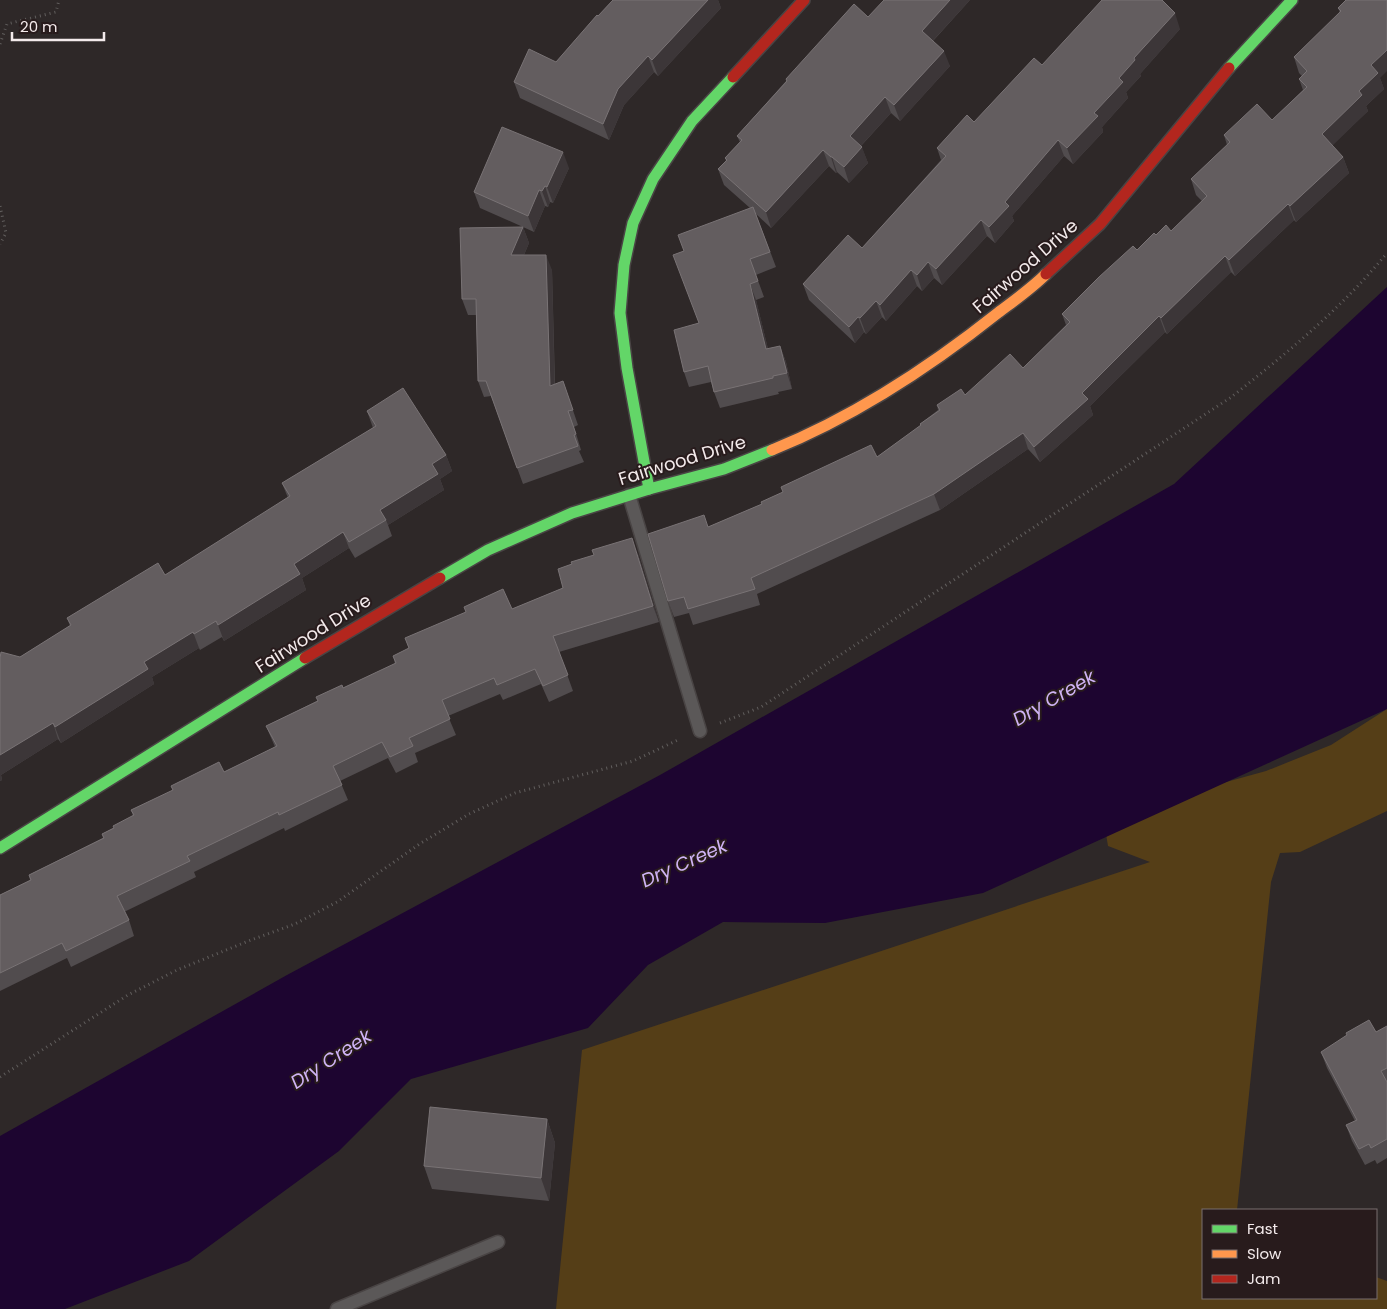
<svg xmlns="http://www.w3.org/2000/svg" width="1387" height="1309" font-family="Poppins,sans-serif">
  <style>
    .green { fill: #553e17 }
    .water { fill: #1d0530 }
    .lines { fill: none; stroke-linecap: round; stroke-linejoin: round }
    .lane-casing { stroke: #494444; stroke-width: 15 }
    .fast-casing { stroke: #494444; stroke-width: 14 }
    .slow-casing { stroke: #494444; stroke-width: 14 }
    .jam-casing { stroke: #494444; stroke-width: 14 }
    .path { stroke: #615e5d; stroke-width: 3; stroke-dasharray: 1 4; stroke-linecap: butt }
    .lane { stroke: #5b5858; stroke-width: 12 }
    .fast { stroke: #63d668; stroke-width: 11 }
    .slow { stroke: #ff974d; stroke-width: 11 }
    .jam { stroke: #b3261e; stroke-width: 11 }
    .wall { fill: #514c4e }
    .shaded-wall { fill: #3c3638 }
    .building { fill: #635d5f; stroke: #797375 }
    .labels { text-anchor: middle; dominant-baseline: central; stroke-width: 4; stroke-linejoin: round; paint-order: stroke }
    .street-label { font-size: 18px; fill: #f3eaeb; stroke: #281b1c }
    .water-label { font-size: 19px; font-style: italic; fill: #cfb3f5; stroke: #281b1c }
  </style>
  <rect width="100%" height="100%" fill="#2e2828"/>
  <path class="green" d="M1387,709V811L1300,852L1280,853L1271,882L1237,1210H1203V1298H1376V1277L1387,1281V1309H556L582,1050L1150,862L1108,846L1103,816L1266,771L1331,745Z"/>
  <path class="water" d="M1387,287V709L983,893L825,923L723,922L648,965L588,1028L411,1079L339,1151L189,1261L65,1309H0V1136L287,975L660,775L1174,484Z"/>
  <g class="lines">
    <defs>
      <g id="lane">
        <path d="M629,495L700,731"/>
        <path d="M337,1309L498,1242"/>
      </g>
      <g id="fast">
        <path d="M1229,68L1292,0"/>
        <path d="M649,489L627,368L620,313L624,265L633,223L653,179L692,121L733,77"/>
        <path d="M440,578L488,550L572,513L649,489L724,469L772,450"/>
        <path d="M0,848L305,658"/>
      </g>
      <path id="slow" d="M772,450C854,417 930,367 999,312C1015,300 1032,288 1046,274"/>
      <g id="jam">
        <path d="M733,77L804,0"/>
        <path d="M1046,274L1100,224L1229,68"/>
        <path d="M305,658L440,578"/>
      </g>
    </defs>
    <use href="#lane" class="lane-casing"/>
    <use href="#fast" class="fast-casing"/>
    <use href="#slow" class="slow-casing"/>
    <use href="#jam" class="jam-casing"/>
    <g class="path">
      <path d="M0,44L7,24L56,12L59,0"/>
      <path d="M0,206L6,233L0,244"/>
      <path d="M720,723L761,707L1230,398C1286,354 1342,308 1387,253"/>
      <path d="M0,1077L128,995L177,970L251,940L295,924L337,902L421,843L469,814L515,793L633,761L680,739"/>
    </g>
    <use href="#lane" class="lane"/>
    <use href="#fast" class="fast"/>
    <use href="#slow" class="slow"/>
    <use href="#jam" class="jam"/>
  </g>
  <g class="wall">
    <path d="M613,0H718L721,8L658,76L654,72L624,105L609,140L520,98L514,82L556,62Z"/>
    <path d="M970,0L933,41L950,66L900,121L891,113L861,146L868,163L849,183L837,172L836,173L829,166L771,228L756,214L776,267L756,275L764,297L756,300L768,349L780,346L786,362L792,389L778,392L779,394L720,408L714,392L711,382L689,387L684,372L699,323L684,251L750,208L724,185L718,169L726,161L725,158L740,142L737,136L786,81V79L868,17Z"/>
    <path d="M1346,0L1380,78L1384,89L1366,106L1368,111L1332,145L1343,157L1349,173L1296,222L1294,220L1235,276L1231,272L1167,334L1165,332L1090,406L1093,415L1040,462L1028,449L940,510L757,594L760,605L693,625L689,613L674,617L668,601L708,527L762,504L761,502L877,457L920,426V424L938,410L937,405L965,395L1023,368L1066,325L1062,314L1137,250L1156,235L1171,231L1202,201L1196,195L1191,179L1227,145L1224,135L1272,120L1303,90L1299,79L1302,76L1299,73L1294,57L1340,13L1338,8Z"/>
    <path d="M1180,29L1140,74L1141,76L1126,92L1128,98L1102,127L1103,132L1073,164L1064,156L1012,216L1014,221L995,243L987,236L942,285L934,278L922,291L917,286L886,321L882,317L866,334L864,332L855,343L809,300L803,284L862,248L941,160L937,148L974,122L1042,65Z"/>
    <path d="M569,168L553,203L550,202L548,207L545,206L534,232L523,227L529,243L524,255L552,270L555,384L563,381L578,425L574,427L581,450L579,451L584,462L523,484L491,396L484,397L478,381L476,315H468L462,299L523,227L480,208L474,192Z"/>
    <path d="M367,411L446,455L452,471L440,479L444,490L388,525L392,536L355,558L349,548L302,578L306,590L224,641L222,637L200,650L199,648L152,677L154,684L61,743L58,739L1,775L2,780L0,781V658L20,657L70,626L67,618L165,575L288,498L282,483L373,428Z"/>
    <path d="M638,554L659,622L559,652L573,691L549,702L541,684L503,700L500,694L448,716L456,735L415,753L418,762L396,773L388,758L340,781L348,800L285,831L284,828L194,872L196,877L124,912L129,920L134,936L71,967L67,958L0,991V895L30,880L29,875L103,838L102,834L113,828L133,816L131,810L173,791L171,786L224,772L275,747L266,726L343,688L395,664L393,656L409,649L405,638L512,609L563,588Z"/>
    <path d="M1387,1026V1158L1377,1164L1375,1160L1365,1165L1352,1141L1346,1125L1355,1121L1327,1068L1321,1052L1376,1032Z"/>
    <path d="M547,1119L555,1143L549,1201L432,1189L424,1166Z"/>
  </g>
  <g class="shaded-wall">
    <path d="M708,0H718L721,8L658,76L652,60Z"/>
    <path d="M950,0H970L928,46L922,31Z"/>
    <path d="M1175,13L1180,29L1140,74L1141,76L1126,92L1128,98L1102,127L1103,132L1073,164L1067,148L1134,58Z"/>
    <path d="M1387,50V71L1380,78L1384,89L1366,106L1368,111L1328,150L1322,134L1371,65Z"/>
    <path d="M944,51L950,66L900,121L894,105Z"/>
    <path d="M648,56L654,72L624,105L609,140L603,124L618,89Z"/>
    <path d="M885,97L891,113L856,151L850,136Z"/>
    <path d="M1058,140L1064,156L1012,216L1014,221L995,243L989,227L1005,202Z"/>
    <path d="M862,147L868,163L849,183L844,167Z"/>
    <path d="M823,150L829,166L771,228L766,212Z"/>
    <path d="M563,152L569,168L553,203L547,187Z"/>
    <path d="M831,157H832L837,172L836,173Z"/>
    <path d="M1343,157L1349,173L1296,222L1290,206Z"/>
    <path d="M545,186L550,202L548,207L542,191Z"/>
    <path d="M539,190L545,206L534,232L528,216Z"/>
    <path d="M1288,204L1294,220L1235,276L1229,260Z"/>
    <path d="M981,220L987,236L942,285L936,269Z"/>
    <path d="M523,227L529,243L517,271L511,255Z"/>
    <path d="M546,255L552,270L555,401L550,386Z"/>
    <path d="M1225,256L1231,272L1167,334L1161,318Z"/>
    <path d="M928,262L934,278L922,291L917,275Z"/>
    <path d="M911,270L917,286L886,321L880,305Z"/>
    <path d="M750,284L756,300L772,365L766,349Z"/>
    <path d="M876,301L882,317L866,334L860,318Z"/>
    <path d="M1159,316L1165,332L1090,406L1093,415L1040,462L1034,447L1082,393Z"/>
    <path d="M858,317L864,332L855,343L849,327Z"/>
    <path d="M780,346L786,362L792,389L787,373Z"/>
    <path d="M1023,433L1028,449L940,510L934,494Z"/>
    <path d="M446,455L452,471L440,479L444,490L388,525L386,520L380,510L432,464Z"/>
    <path d="M343,532L349,548L302,578L306,590L224,641L218,625L294,564Z"/>
    <path d="M632,538L638,554L659,622L653,606Z"/>
    <path d="M193,632L199,648L152,677L154,684L61,743L55,727L144,662Z"/>
    <path d="M53,723L58,739L1,775L2,780L0,781V755Z"/>
    <path d="M547,1119L555,1143L549,1201L541,1178Z"/>
  </g>
  <g class="building">
    <path d="M613,0H708L652,60L648,56L618,89L603,124L514,82L529,49L556,62L597,15L598,16Z"/>
    <path d="M884,0H950L922,31L944,51L894,105L885,97L850,136L862,147L844,167L832,157H831L823,150L766,212L718,169L727,160L725,158L742,140L737,136L787,81L786,79L854,4L868,17Z"/>
    <path d="M1102,0H1162L1175,13L1134,58L1135,60L1119,78L1123,82L1094,113L1098,116L1067,148L1058,140L1005,202L1009,206L989,227L981,220L936,269L928,262L917,275L911,270L880,305L876,301L860,318L858,317L849,327L803,284L848,235L862,248L946,156L937,148L967,115L974,122L1034,58L1042,65Z"/>
    <path d="M1346,0H1387V50L1371,65L1378,73L1359,91L1362,95L1322,134L1343,157L1290,206L1288,204L1229,260L1225,256L1161,318L1159,316L1082,393L1088,399L1034,447L1023,433L934,494L751,578L755,589L688,609L684,597L668,601L648,534L704,515L708,527L762,504L761,502L783,492L781,487L871,445L877,457L921,425L920,424L940,410L937,405L961,389L965,395L1010,354L1023,368L1070,322L1062,314L1099,277L1133,246L1137,250L1154,233L1156,235L1166,225L1171,231L1207,196L1191,179L1230,142L1224,135L1257,104L1272,120L1307,87L1299,79L1307,71L1294,57L1341,11L1338,8Z"/>
    <path d="M502,127L563,152L547,187L545,186L542,191L539,190L528,216L474,192Z"/>
    <path d="M753,207L770,252L750,259L758,281L750,284L766,349L780,346L787,373L773,376V378L714,392L708,366L684,372L674,330L699,323L673,255L684,251L678,235Z"/>
    <path d="M523,227L511,255H546L550,386L563,381L573,410L568,411L576,434L574,435L578,446L517,468L486,381H478L476,299H462L460,228Z"/>
    <path d="M403,388L446,455L432,464L438,474L380,510L386,520L349,542L343,532L294,564L300,574L218,625L216,621L194,634L193,632L144,662L148,669L55,727L53,723L0,755V658L1,652L20,657L71,625L67,618L158,563L165,575L290,496L282,483L376,426L367,411Z"/>
    <path d="M632,538L653,606L553,636L568,675L543,686L535,669L497,685L494,678L442,700L450,719L409,738L413,746L390,757L382,742L333,766L342,785L279,815L278,812L187,856L190,861L117,896L129,920L66,951L62,943L0,973V895L31,880L29,875L104,838L102,834L114,828L113,826L134,815L131,810L173,790L171,786L219,762L224,772L277,746L266,726L318,701L316,697L342,685L343,688L396,663L393,656L409,648L405,638L466,612L464,607L503,589L512,609L563,588L558,569L572,564L571,562L594,555L592,550Z"/>
    <path d="M1369,1020L1376,1032L1387,1026V1068L1381,1071L1387,1082V1139L1371,1148L1369,1144L1359,1149L1346,1125L1357,1120L1321,1052L1347,1035L1346,1033Z"/>
    <path d="M430,1107L547,1119L541,1178L424,1166Z"/>
  </g>
  <g class="labels">
    <g class="street-label">
      <text transform="translate(1025 266) rotate(-41)">Fairwood Drive</text>
      <text transform="translate(682 460) rotate(-17)">Fairwood Drive</text>
      <text transform="translate(313 633) rotate(-32)">Fairwood Drive</text>
    </g>
    <g class="water-label">
      <text transform="translate(1054 698) rotate(-30)">Dry Creek</text>
      <text transform="translate(684 863) rotate(-24)">Dry Creek</text>
      <text transform="translate(331 1059) rotate(-33)">Dry Creek</text>
    </g>
  </g>
  <rect x="1202" y="1209" width="175" height="90" fill="#281b1c" stroke="#796e6f"/>
  <rect x="1212" y="1225" width="25" height="8" fill="#63d668" stroke="#796e6f"/>
  <text x="1247" y="1234" font-size="15" fill="#f3eaeb">Fast</text>
  <rect x="1212" y="1250" width="25" height="8" fill="#ff974d" stroke="#796e6f"/>
  <text x="1247" y="1259" font-size="15" fill="#f3eaeb">Slow</text>
  <rect x="1212" y="1275" width="25" height="8" fill="#b3261e" stroke="#796e6f"/>
  <text x="1247" y="1284" font-size="15" fill="#f3eaeb">Jam</text>
  <path d="M12 32v8h92v-8" fill="none" stroke="#f3eaeb" stroke-width="2.5"/>
  <text x="20" y="32" font-size="15" fill="#f3eaeb" stroke="#281b1c" stroke-width="4" paint-order="stroke">20 m</text>
</svg>
